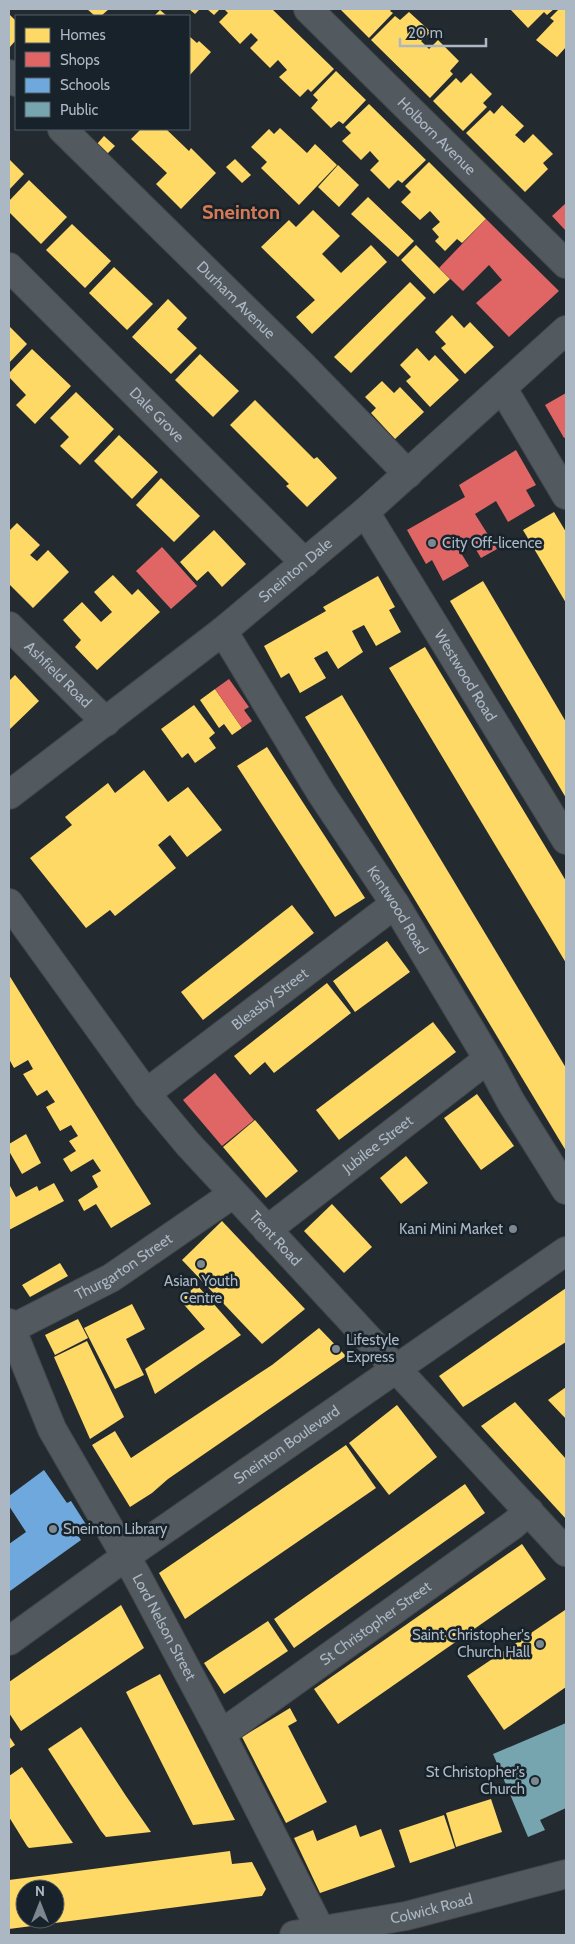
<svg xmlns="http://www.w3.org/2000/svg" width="575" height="1944" font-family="Cabin,sans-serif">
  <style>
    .homes { fill: #ffd966; fill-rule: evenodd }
    .shops { fill: #e06666 }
    .schools { fill: #6fa8dc }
    .public { fill: #76a5af }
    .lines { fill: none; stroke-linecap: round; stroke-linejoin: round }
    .minor-casing { stroke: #42474b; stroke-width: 30 }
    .minor { stroke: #52595f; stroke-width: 28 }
    .poi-dot { fill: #7c8790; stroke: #17222a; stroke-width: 2 }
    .labels { text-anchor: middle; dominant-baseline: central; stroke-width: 5; stroke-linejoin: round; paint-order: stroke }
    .street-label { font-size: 15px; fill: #abb8c4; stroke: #17222a }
    .poi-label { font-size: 15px; fill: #abb8c4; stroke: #17222a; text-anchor: start }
    .district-label { font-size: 20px; font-weight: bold; fill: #d67954; stroke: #17222a }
  </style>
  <rect width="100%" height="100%" fill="#242b30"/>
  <g class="homes">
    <path d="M87,9H109L101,16H95Z"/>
    <path d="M189,9H200L195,14Z"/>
    <path d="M207,9H220L214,15Z"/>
    <path d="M224,9H272L334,69L311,92L308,89L300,97L279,77L287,70L278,60L270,68L250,48L258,40L251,33L240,44L219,22L228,13Z"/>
    <path d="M340,9H392L390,11L393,13L369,38Z"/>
    <path d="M510,9H554L547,15L544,12L528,28Z"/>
    <path d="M559,9H566V47L557,57L536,40L554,21L550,18Z"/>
    <path d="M160,10L167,16H154Z"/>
    <path d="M409,12L431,32L421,41L429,49L438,40L459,61L450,71L453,74L430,98L371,40L395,16L400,20Z"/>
    <path d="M9,14L16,21V40L9,48Z"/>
    <path d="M189,36L197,43L199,41L211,52L189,76Z"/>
    <path d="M336,71L366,100L343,124L339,121L331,128L311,108L318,100L313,95Z"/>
    <path d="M471,73L492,94L483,103L487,107L463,131L433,101L456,78L461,83Z"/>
    <path d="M369,104L426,160L402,183L398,180L389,189L370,170L379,161L370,151L361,160L342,141L351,133L345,127Z"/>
    <path d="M502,105L524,126L515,135L524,143L533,134L553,154L543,163L548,169L525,192L466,133L490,110L494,114Z"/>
    <path d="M280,128L307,153L315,144L337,165L299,205L261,168L267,162L251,147L269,129L274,134Z"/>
    <path d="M141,129H166L189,151L191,148L216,173L181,209L156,184L167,173L131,139Z"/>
    <path d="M104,136L115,146L107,154L97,144Z"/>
    <path d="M9,159L24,174L9,190Z"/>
    <path d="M235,159L251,175L242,183L226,167Z"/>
    <path d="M429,162L486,219L462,243L457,239L445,251L435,241L439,237L432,229L440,222L430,211L420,220L401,202L411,192L405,186Z"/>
    <path d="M338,165L359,185L339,207L318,187Z"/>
    <path d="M29,180L67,217L41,244L9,212V201Z"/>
    <path d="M368,197L414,241L398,257L351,214Z"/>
    <path d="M313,210L340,236L322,254L341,273L371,245L387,262L312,334L296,317L315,300L261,247L289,220L296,227Z"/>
    <path d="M72,224L111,261L85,288L46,250Z"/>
    <path d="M416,245L450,279L434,294L401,260Z"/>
    <path d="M114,267L153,304L127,330L89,293Z"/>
    <path d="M410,282L426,298L351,373L334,357Z"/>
    <path d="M168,299L187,318L177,329L197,348L171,374L132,337Z"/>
    <path d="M452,315L464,328L470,322L494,347L465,374L441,348L446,344L435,332Z"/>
    <path d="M9,326L27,344L9,363Z"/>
    <path d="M417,348L429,361L435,355L459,380L430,407L406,381L411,377L400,365Z"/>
    <path d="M32,349L71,386L35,424L16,405L26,395L9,377V373Z"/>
    <path d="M200,354L239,391L213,417L175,380Z"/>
    <path d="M382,381L394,393L400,387L424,412L395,439L371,413L376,408L365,397Z"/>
    <path d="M76,392L114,429L80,465L60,446L69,437L50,418Z"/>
    <path d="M255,400L314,459L317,457L337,478L307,507L286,486L289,484L230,425Z"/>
    <path d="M119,435L158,472L132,499L94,461Z"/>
    <path d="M161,478L200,516L174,542L136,505Z"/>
    <path d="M554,512L566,532V603L523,530Z"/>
    <path d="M17,523L40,545L30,555L37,561L48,550L69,572L33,608L9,584V531Z"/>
    <path d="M214,530L246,564L222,587L208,571L197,581L180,562Z"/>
    <path d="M113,575L132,595L138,589L160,612L97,670L75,647L81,640L63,620L82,602L101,622L112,612L94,592Z"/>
    <path d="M378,576L395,607L389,610L401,632L376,646L364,625L352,631L363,652L338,669L327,651L314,658L326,678L300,693L289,673L281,678L264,646L326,611L323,607Z"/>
    <path d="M483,581L566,722V798L450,601Z"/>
    <path d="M425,647L566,881V963L389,668Z"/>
    <path d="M15,675L39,701L9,730V681Z"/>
    <path d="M215,689L242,728L232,735L224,724L219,728L200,700Z"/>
    <path d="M342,695L566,1068V1151L305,717Z"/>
    <path d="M194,705L215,733L209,738L216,748L195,763L188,753L182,758L161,729Z"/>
    <path d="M267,747L365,898L335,917L237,766Z"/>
    <path d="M144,770L168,802L188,787L222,830L187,857L170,835L158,845L176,868L115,916L110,910L86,928L30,858L72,825L65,817L108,783L115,793Z"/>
    <path d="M292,905L314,933L203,1020L181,992Z"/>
    <path d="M387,941L410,972L355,1012L333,981Z"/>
    <path d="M9,975L151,1204L111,1228L96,1204L84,1211L78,1200L98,1187L92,1176L101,1171L93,1159L71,1172L63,1159L76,1151L69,1141L78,1136L71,1125L60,1131L46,1107L55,1102L47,1090L37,1096L23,1074L33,1069L28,1060L14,1068L9,1059Z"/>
    <path d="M327,983L351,1013L274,1073L265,1062L250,1075L234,1056Z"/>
    <path d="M433,1022L456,1052L339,1140L316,1110Z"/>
    <path d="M477,1094L514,1146L481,1170L444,1118Z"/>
    <path d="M255,1120L298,1171L266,1198L223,1147Z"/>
    <path d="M26,1134L41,1163L22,1174L9,1151V1144Z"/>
    <path d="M406,1156L428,1183L401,1204L380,1178Z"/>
    <path d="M54,1183L64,1201L9,1230V1184L16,1197L37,1186L39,1191Z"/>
    <path d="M332,1204L372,1247L344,1273L304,1231Z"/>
    <path d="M222,1221L305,1309L262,1344L182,1260Z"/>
    <path d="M60,1263L68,1276L30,1297L22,1285Z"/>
    <path d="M197,1285L241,1335L155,1394L145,1369L205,1329L180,1300Z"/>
    <path d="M566,1288V1342L463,1407L439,1376Z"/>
    <path d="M132,1304L145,1329L126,1339L144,1375L115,1389L84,1328Z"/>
    <path d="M78,1319L88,1338L55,1355L45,1335Z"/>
    <path d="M319,1328L346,1356L168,1479L152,1493L130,1507L92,1445L115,1431L131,1458L272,1365Z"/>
    <path d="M87,1341L124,1417L90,1439L54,1357Z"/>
    <path d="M566,1387V1419L548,1400Z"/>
    <path d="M515,1402L566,1459V1519L481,1426Z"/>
    <path d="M397,1405L437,1457L389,1495L349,1443Z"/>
    <path d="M346,1445L376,1488L185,1619L159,1573Z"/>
    <path d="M465,1484L485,1513L294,1648L274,1619Z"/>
    <path d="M522,1544L546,1579L338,1724L314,1689Z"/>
    <path d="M121,1605L144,1648L21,1731L9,1713V1682Z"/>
    <path d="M565,1610L566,1687L504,1730L467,1676Z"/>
    <path d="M268,1621L288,1651L224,1694L204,1663Z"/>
    <path d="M160,1674L187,1726L235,1820L193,1825L126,1692Z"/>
    <path d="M290,1708L297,1721L288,1726L327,1802L286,1823L242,1737Z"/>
    <path d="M81,1727L126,1796L151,1832L106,1837L101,1831L48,1749Z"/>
    <path d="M9,1736L15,1745L9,1749Z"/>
    <path d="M22,1767L60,1824L73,1843L29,1848L27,1846L9,1817V1776Z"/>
    <path d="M491,1799L502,1832L456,1847L446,1813Z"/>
    <path d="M444,1815L455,1848L410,1863L399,1830Z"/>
    <path d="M356,1825L360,1837L381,1829L395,1867L320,1893L294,1838L313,1830L317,1841Z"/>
    <path d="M230,1851L232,1864L252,1862L266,1889L262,1896L9,1929V1880ZM25,1889H55V1919H25Z"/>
  </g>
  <g class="shops">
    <path d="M566,203V231L552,216Z"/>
    <path d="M486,219L559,291L509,337L476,303L502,280L489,265L463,291L439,268Z"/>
    <path d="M566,393V437L564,438L545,405Z"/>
    <path d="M516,450L536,485L526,490L535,506L508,522L496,501L475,514L497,549L481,558L469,538L456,545L469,566L443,581L432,560L426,564L407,530L465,497L459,485Z"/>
    <path d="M162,547L197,586L171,609L136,571Z"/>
    <path d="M229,679L249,707L244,710L252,721L242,728L215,689Z"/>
    <path d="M215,1073L254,1120L222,1146L183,1100Z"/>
  </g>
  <path class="schools" d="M44,1470L67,1503L71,1501L87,1526L77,1534L81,1540L10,1591L9,1544L26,1532L9,1506V1496Z"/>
  <path class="public" d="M566,1723V1808L540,1820L545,1830L528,1837L493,1754Z"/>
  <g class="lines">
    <defs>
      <g id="minor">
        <path id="s1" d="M308,9L566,264"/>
        <path d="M9,74L16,82"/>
        <path id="s2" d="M62,129L302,365L408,474"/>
        <path id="s3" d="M9,267L305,563"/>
        <path d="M503,389L566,495"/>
        <path id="s4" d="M365,512L566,840"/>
        <path id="s5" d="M9,626L106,722"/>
        <path id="s6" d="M223,631L321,793L395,904L488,1059L511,1102L566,1190"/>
        <path id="s7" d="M9,795L223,631L365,512L566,330"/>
        <path id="s8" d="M9,903L148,1096L188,1144L566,1552"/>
        <path id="s9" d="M148,1096L157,1085L395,904"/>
        <path id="s10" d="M267,1230L488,1059"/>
        <path id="s11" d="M9,1323L52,1429L137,1576L221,1734L321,1931"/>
        <path id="s12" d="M9,1330L111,1278L233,1194"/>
        <path id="s13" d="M9,1641L125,1557L566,1251"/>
        <path id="s14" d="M221,1734L513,1525L529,1511"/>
        <path id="s15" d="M294,1935L406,1916L566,1874"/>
      </g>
    </defs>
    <use href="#minor" class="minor-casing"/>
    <use href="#minor" class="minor"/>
  </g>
  <g class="poi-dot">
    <circle cx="432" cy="543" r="5"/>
    <circle cx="513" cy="1229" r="5"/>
    <circle cx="201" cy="1264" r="5"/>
    <circle cx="336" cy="1349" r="5"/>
    <circle cx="53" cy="1529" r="5"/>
    <circle cx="540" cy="1644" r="5"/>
    <circle cx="535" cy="1781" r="5"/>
  </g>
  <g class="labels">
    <g class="street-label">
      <text stroke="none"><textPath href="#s1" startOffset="181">Holborn Avenue</textPath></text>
      <text stroke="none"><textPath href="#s2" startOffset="244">Durham Avenue</textPath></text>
      <text stroke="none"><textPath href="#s3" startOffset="209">Dale Grove</textPath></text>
      <text stroke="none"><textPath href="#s7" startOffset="364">Sneinton Dale</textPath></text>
      <text stroke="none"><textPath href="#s5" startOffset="69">Ashfield Road</textPath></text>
      <text stroke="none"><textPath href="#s4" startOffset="192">Westwood Road</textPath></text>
      <text stroke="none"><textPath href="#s6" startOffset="329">Kentwood Road</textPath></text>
      <text stroke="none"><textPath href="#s9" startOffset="156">Bleasby Street</textPath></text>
      <text stroke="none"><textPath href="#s10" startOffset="140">Jubilee Street</textPath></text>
      <text stroke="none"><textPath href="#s8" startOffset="429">Trent Road</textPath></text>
      <text stroke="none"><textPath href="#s12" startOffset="131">Thurgarton Street</textPath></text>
      <text stroke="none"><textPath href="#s13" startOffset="340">Sneinton Boulevard</textPath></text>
      <text stroke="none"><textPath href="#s14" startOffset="190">St Christopher Street</textPath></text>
      <text stroke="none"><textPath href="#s11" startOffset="342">Lord Nelson Street</textPath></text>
      <text stroke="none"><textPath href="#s15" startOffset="140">Colwick Road</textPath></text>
    </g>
    <g class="poi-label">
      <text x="442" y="543">City Off-licence</text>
      <text x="503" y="1229" text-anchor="end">Kani Mini Market</text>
      <text x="201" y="1281" text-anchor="middle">Asian Youth<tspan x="201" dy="17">Centre</tspan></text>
      <text x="346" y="1340">Lifestyle<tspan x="346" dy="17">Express</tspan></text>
      <text x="63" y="1529">Sneinton Library</text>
      <text x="530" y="1635" text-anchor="end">Saint Christopher's<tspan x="530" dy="17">Church Hall</tspan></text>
      <text x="525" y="1772" text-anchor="end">St Christopher's<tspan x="525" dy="17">Church</tspan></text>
    </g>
    <g class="district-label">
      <text x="241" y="212">Sneinton</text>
    </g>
  </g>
  <rect width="575" height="1944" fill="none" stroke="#abb8c4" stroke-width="20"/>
  <rect x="15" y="15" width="175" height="115" fill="#17222a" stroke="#525e68"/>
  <rect x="25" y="28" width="25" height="15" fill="#ffd966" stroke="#525e68"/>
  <text x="60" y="40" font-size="15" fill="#abb8c4">Homes</text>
  <rect x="25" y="52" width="25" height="15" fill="#e06666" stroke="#525e68"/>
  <text x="60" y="65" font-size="15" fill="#abb8c4">Shops</text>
  <rect x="25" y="78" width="25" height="15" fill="#6fa8dc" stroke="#525e68"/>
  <text x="60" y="90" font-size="15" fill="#abb8c4">Schools</text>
  <rect x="25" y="102" width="25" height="15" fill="#76a5af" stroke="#525e68"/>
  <text x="60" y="115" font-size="15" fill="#abb8c4">Public</text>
  <g transform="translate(40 1904)"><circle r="24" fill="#17222a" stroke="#525e68"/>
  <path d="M0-4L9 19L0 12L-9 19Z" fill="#7c8790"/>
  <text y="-8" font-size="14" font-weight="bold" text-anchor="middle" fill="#abb8c4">N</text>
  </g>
  <path d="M400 38v8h86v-8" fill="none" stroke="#abb8c4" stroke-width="2.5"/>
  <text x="408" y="38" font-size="15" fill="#abb8c4" stroke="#17222a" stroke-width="4" paint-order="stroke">20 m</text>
</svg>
